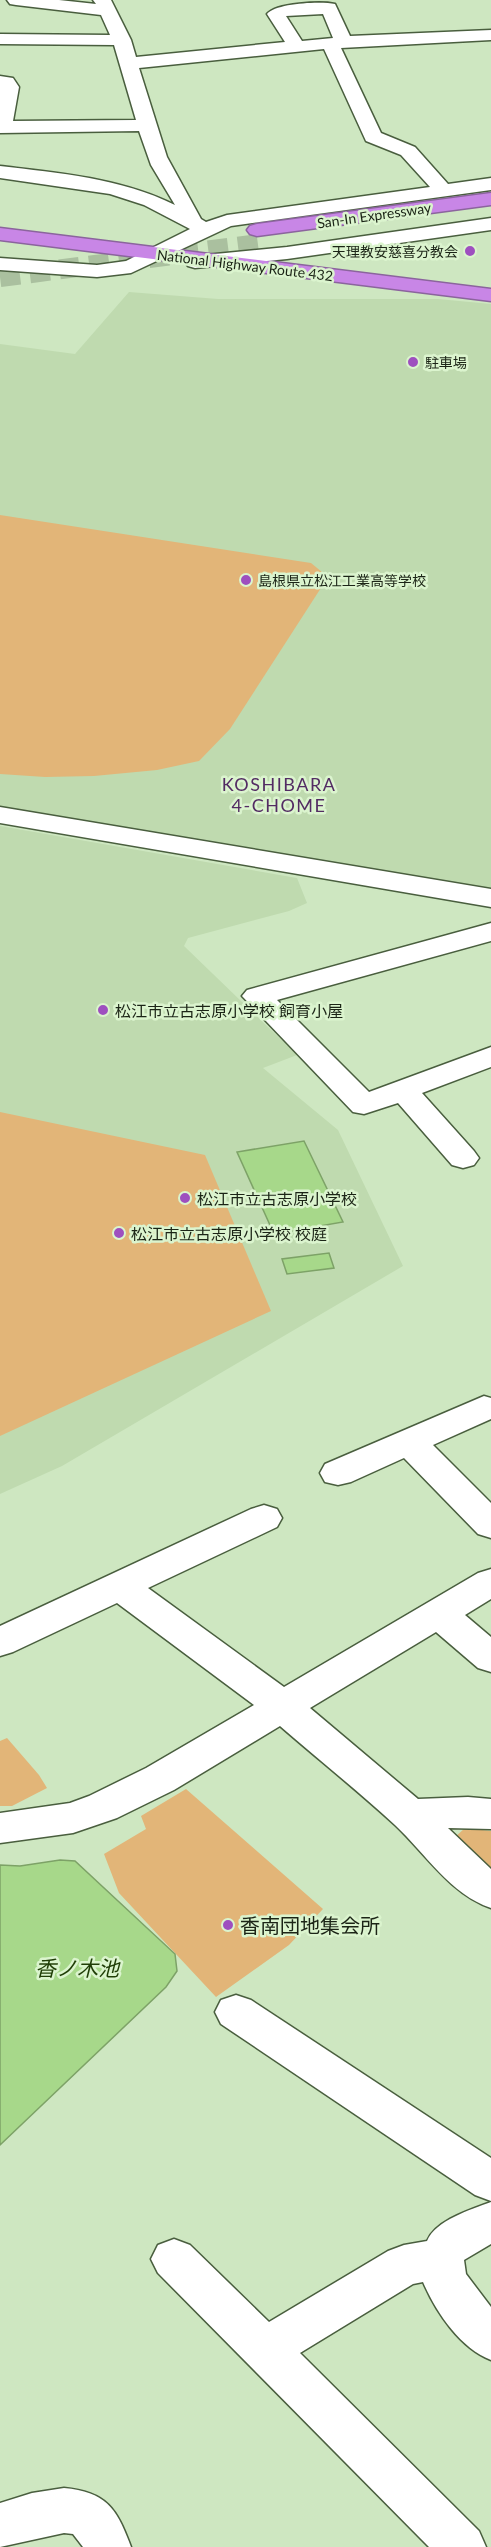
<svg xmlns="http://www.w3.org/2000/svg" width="491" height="2547" font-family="Lato,'Noto Sans JP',sans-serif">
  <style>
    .built { fill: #bfdaaf }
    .green { fill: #e2b578 }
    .water { fill: #a7d88a; stroke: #7da267; stroke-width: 1.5 }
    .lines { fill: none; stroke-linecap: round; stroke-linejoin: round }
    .highway-tunnel { stroke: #aac09f; stroke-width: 20; stroke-dasharray: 20 10; stroke-linecap: butt }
    .minor-casing { stroke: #495e3e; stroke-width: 3 }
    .highway-casing { stroke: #8b649d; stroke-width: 3 }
    .minor { fill: #fff; fill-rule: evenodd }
    .highway { fill: #c886e6; fill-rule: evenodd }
    .poi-dot { fill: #9e4fbf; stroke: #dbf4ce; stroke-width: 2 }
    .labels { text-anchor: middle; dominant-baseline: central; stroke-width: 5; stroke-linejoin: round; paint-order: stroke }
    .far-street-label { font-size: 14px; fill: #1b2416; stroke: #dbf4ce }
    .far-poi-label { font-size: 14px; fill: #1b2416; stroke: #dbf4ce; text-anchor: start }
    .poi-label { font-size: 16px; fill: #1b2416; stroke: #dbf4ce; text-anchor: start }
    .neighbourhood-label { font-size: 18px; letter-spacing: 1.5px; fill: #532c63; stroke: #dbf4ce }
    .near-poi-label { font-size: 20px; fill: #1b2416; stroke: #dbf4ce; text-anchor: start }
    .near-water-label { font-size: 21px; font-style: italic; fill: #1f3d06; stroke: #dbf4ce }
  </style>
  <rect width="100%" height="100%" fill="#cee7c1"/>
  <g class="built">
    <path d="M129,292L218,299H438L491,304V890L0,806V344L75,354Z"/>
    <path d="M0,826L297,878L307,903L289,911L188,938L184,946L297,1055L263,1068L338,1130L403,1266L62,1466L0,1494Z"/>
  </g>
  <g class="green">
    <path d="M0,515L311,563L328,577L230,729L199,761L157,770L94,776L45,777L0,774Z"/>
    <path d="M0,1112L205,1155L271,1311L0,1436Z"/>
    <path d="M7,1738L39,1775L47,1788L12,1806H0V1741Z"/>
    <path d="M186,1789L323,1909L289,1945L216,1997L119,1893L104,1854L146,1829L141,1816Z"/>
    <path d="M465,1828L491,1831V1868L454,1838Z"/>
  </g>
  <g class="water">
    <path d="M304,1141L343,1222L274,1234L237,1152Z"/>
    <path d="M329,1253L334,1268L287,1274L282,1259Z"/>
    <path d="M60,1860L75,1861L175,1954L177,1971L166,1987L0,2145V1865L20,1866Z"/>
  </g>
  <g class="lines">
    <path class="highway-tunnel" d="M0,277L267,243"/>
    <defs>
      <g id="minor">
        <path d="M7,0H59L96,4L93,0H111L131,40L136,57L285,42L267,14C276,3 321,1 335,4L350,36L491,30V40L341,48L381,133L415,147L448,184L491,178V190L231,226L131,273L97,277L0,270V258L97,265L126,261L190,229L144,205L110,194L0,178V166C59,173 121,178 175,205L151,165L139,131L0,133V76L13,78L19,87L13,121L136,120L114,45L0,44V34L110,35L101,15L16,5L10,4ZM323,14L333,38L302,41L286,16ZM324,49L366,141L401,155L430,187L227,215L206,222L201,219L167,157L139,68Z"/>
        <path d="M491,218V230L287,259L195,268L188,266L185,262L188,258L195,256L287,247Z"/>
        <path d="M0,807L491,889V907L0,823Z"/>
        <path d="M491,923V941L277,1000L369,1092L491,1047V1067L422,1093L474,1151L479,1158L474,1165L463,1168L452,1165L398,1103L364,1114L353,1112L242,996L247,990Z"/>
        <path d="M484,1396L491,1398V1419L433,1445L491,1503V1538L478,1534L404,1458L351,1482L338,1485L325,1482L320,1473L325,1464Z"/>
        <path d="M264,1505L277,1509L282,1518L277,1527L148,1588L284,1687L478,1573L491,1569V1599L465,1615L491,1637V1672L478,1668L436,1632L310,1708L418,1799L468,1797L491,1799V1829L448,1828L491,1869V1908C451,1895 425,1853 395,1825C358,1791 318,1759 280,1726L174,1790L117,1818L73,1833L0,1843V1813L70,1803L89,1796L146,1768L254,1705L117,1603L13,1652L0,1656V1626L251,1509Z"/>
        <path d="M236,1995L251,2000L491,2158V2201L475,2195L221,2024L215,2012L221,2000Z"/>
        <path d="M491,2202V2244L464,2260L466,2274L491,2307V2360C460,2348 436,2312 423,2282L413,2284L300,2353L479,2531L486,2547H429L158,2273L151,2259L158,2245L174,2239L190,2245L269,2322L388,2251L404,2245L427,2241C436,2220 470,2210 491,2202Z"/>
        <path d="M64,2488C107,2492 117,2509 131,2547H83L73,2534L64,2533L0,2547V2503L32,2493Z"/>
      </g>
      <g id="highway">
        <path d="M491,193V205L257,236L250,234L247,230L250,226L257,224Z"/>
        <path d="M0,228L491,289V301L0,240Z"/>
      </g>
    </defs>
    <use href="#minor" class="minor-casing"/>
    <use href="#highway" class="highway-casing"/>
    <use href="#minor" class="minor"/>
    <use href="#highway" class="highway"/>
  </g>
  <g class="poi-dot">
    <circle cx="470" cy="251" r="6"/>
    <circle cx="413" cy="362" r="6"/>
    <circle cx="246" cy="580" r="6"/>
    <circle cx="103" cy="1010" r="6"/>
    <circle cx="185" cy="1198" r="6"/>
    <circle cx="119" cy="1233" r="6"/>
    <circle cx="228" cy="1925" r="6"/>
  </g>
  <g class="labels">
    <g class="far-street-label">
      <text transform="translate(374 215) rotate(-8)">San-In Expressway</text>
      <text transform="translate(245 265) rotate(7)">National Highway Route 432</text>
    </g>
    <g class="far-poi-label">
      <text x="458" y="251" text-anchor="end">天理教安慈喜分教会</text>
      <text x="425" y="362">駐車場</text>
      <text x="258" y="580">島根県立松江工業高等学校</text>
    </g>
    <g class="poi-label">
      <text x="115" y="1010">松江市立古志原小学校 飼育小屋</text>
      <text x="197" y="1198">松江市立古志原小学校</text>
      <text x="131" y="1233">松江市立古志原小学校 校庭</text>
    </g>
    <g class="neighbourhood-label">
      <text x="279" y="784">KOSHIBARA<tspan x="279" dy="21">4-CHOME</tspan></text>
    </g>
    <g class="near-poi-label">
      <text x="240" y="1925">香南団地集会所</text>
    </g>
    <g class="near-water-label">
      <text x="77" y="1967">香ノ木池</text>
    </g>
  </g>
</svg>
